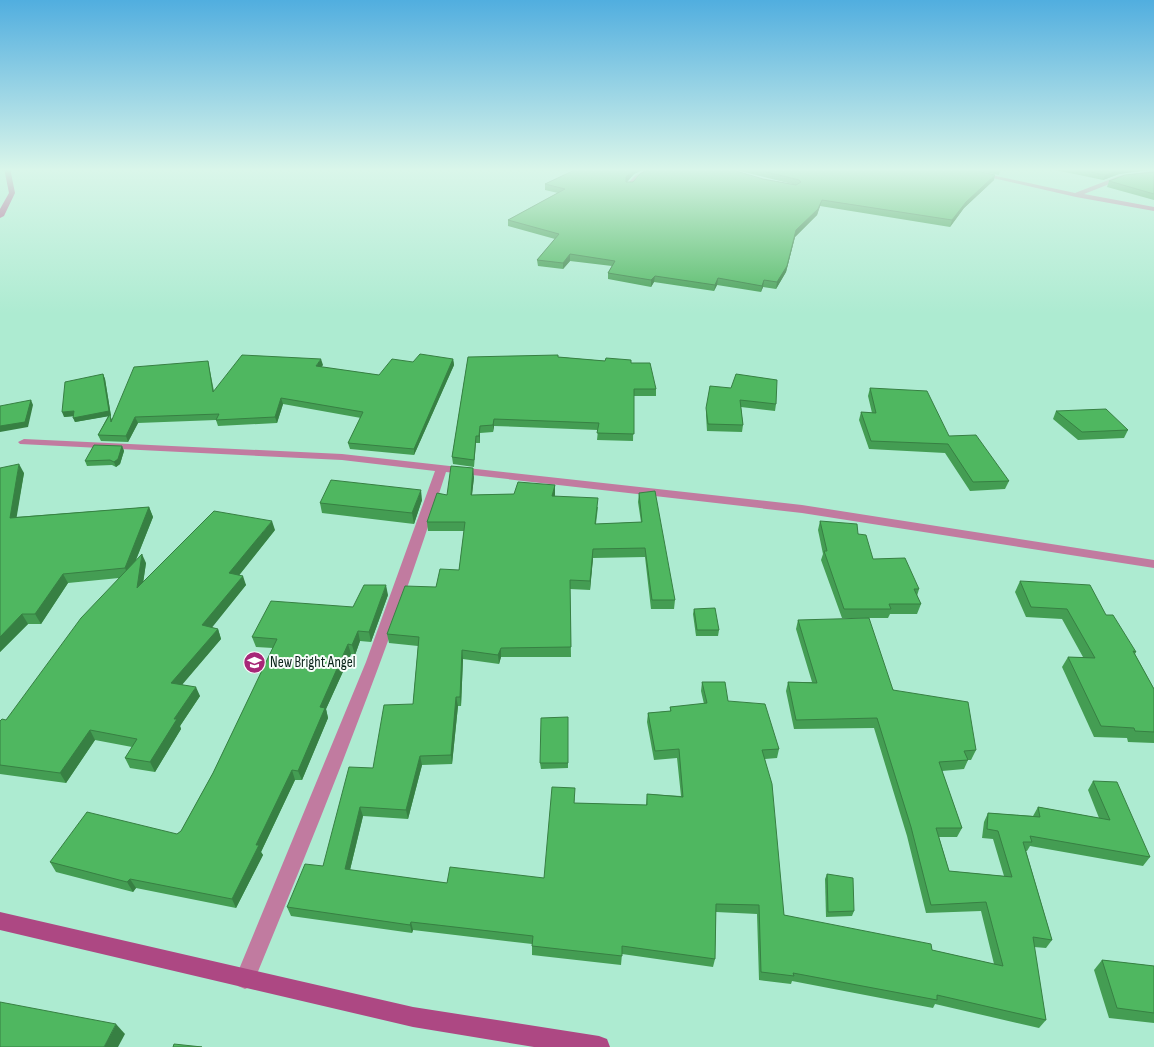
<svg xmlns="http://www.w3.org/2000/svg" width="1154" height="1047" font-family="'Sofia Sans Condensed',sans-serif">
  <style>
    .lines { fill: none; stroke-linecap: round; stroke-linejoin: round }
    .minor { fill: #c17ba0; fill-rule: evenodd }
    .secondary { fill: #ad4883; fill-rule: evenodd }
    .wall { fill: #449d53 }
    .shaded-wall { fill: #378043 }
    .building { fill: #4fb760; stroke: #378043 }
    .labels { text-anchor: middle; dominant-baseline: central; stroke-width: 4; stroke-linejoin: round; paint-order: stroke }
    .poi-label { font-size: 15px; fill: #0b251b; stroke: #f8fefb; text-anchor: start }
  </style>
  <rect width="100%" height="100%" fill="#adebd1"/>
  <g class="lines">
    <g class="minor">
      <path d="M649,168H656L639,178L631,186H627V184L635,176Z"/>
      <path d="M949,168H959L1075,193L1119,176L1154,171V175L1122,179L1084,194L1154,207V211L1076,197Z"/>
      <path d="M24,439L342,454L802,505L1154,560V568L802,513L446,472C390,647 322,817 252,986L245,989L238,986L235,979L366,662L435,471L342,460L20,444L18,442Z"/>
    </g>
    <g class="secondary">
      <path d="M4,168H10L15,193L4,216L0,218V209L9,193Z"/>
      <path d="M0,912L413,1007L599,1036L607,1039L610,1047H534L413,1027L0,930Z"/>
    </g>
  </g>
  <g class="wall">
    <path d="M579,168H646L634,174L627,182L763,179L796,185L728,168H964L994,180L964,208L950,227L820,206L817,215L795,237L786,272L776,289L763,287L761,292L717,285L714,291L654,282L651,287L608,279V273L612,266L570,261L563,269L538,266L537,260L555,239L508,226V220L558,193L545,190V184Z"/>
    <path d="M966,168H1001L999,175Z"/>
    <path d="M1046,168H1154V169L1119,174L1103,180Z"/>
    <path d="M1154,172V200L1107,187L1109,181Z"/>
    <path d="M468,357H558L631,363L656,389V396H634L633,441L597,440L598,430L494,426L493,432L480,433V443H476L474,467L453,464L452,457Z"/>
    <path d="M453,359L454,365L414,455L350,449L348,443L361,418L283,404L277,423L218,426L216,420L138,423L128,442L101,441L98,435L108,416L75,422L73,416L64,417L103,374L105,379L111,416H110L112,420L208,361L214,391L323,365L321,367L379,375L413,362Z"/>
    <path d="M710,386L776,404L775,411L741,407L743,425L742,432L707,431L706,415Z"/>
    <path d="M870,388L949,436L1009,481L1005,489L970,491L945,453L869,449L859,420L861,412L872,413L868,396Z"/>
    <path d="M1056,411L1128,430L1124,438L1078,440L1053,419Z"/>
    <path d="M122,446L124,451L120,464L116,467L112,465L87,466L85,461Z"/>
    <path d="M0,468L24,473L16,517L149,507L153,517L136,560L146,563L143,582L275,530L239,575L246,585L211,628L218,629L221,639L182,684L200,696L180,726L181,729L155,772L130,768L125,758L132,747L95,740L66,783L0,774V721L6,720L119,578L68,583L41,624H28L0,652Z"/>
    <path d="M474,477L472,495L514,494L555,485V496L598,507L596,524L641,522L638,502L639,493L675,600L674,609H651L645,557L593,558L590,590L570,589L571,657H501L499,664L463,659L461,706H458L452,764L422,765L408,819L363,816L350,870L447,883L544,878L575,797L574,803L646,805L647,794L681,796L677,758L654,760L647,722L648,713L670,711V707L704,704L701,691L702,682L728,701L779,749L777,758L765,759L784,915L932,950L994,964L981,911L926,913L907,836L874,728L794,729L786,691L788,682H812L796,629L798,620L976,750L971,760H968L964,769L942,771L962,828L957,837H939L949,871L1004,876L993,839L982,838L984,822L988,813L1033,816L1038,807L1099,818L1088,790L1093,781L1150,857L1143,866L1030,846L1027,851H1026L1052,940L1046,948L1034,947L1046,1020L1039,1028L935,1004L933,1008L792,981L791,984L759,980L757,914L716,912L715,959L713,967L622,954L621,965L532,955V944L413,930L412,933L291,916L287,907L323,866L373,768L413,704L418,646L389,643L387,634L436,587L459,570L464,531H428L427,522L447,495Z"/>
    <path d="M422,500L414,524L322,513L320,503Z"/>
    <path d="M820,521L873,559L919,589L917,596L921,604L917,614H890L888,618H842L821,560L823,554L818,530Z"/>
    <path d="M1020,581L1106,615L1136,652L1135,654L1154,689V743L1128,742L1127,738L1094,737L1062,667L1068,657H1083L1062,619L1026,617L1015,592Z"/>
    <path d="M388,595L371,642L360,641L355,655L351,654L326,709L328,718L302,780H295L261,852L263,855L236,908L136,888L133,892L56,872L50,862L177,834L181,831L213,773L273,648L256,647L252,637L353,607Z"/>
    <path d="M694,609L719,630L718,636H696L693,614Z"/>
    <path d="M568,717V768L541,769L540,763Z"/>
    <path d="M827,874L854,911L852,916L826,917L825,879Z"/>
    <path d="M1102,960L1154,966V1023L1109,1018L1094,970Z"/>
  </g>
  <g class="shaded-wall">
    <path d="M637,168H646L634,174L626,183V177Z"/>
    <path d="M1128,168H1154V169L1119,174L1103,180L1105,175L1121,169Z"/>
    <path d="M995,175L994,180L964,208L950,227L952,220L966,202Z"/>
    <path d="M822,200L817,215L795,237L786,272L776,289L777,282L796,230Z"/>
    <path d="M570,254V261L563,269V263Z"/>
    <path d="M655,276L654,282L651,287V280Z"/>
    <path d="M718,278L717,285L714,291L715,285Z"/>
    <path d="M764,280L763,287L761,292L762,286Z"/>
    <path d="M321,359L323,365L317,372L316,366Z"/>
    <path d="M453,359L454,365L414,455V449Z"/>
    <path d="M103,374L105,379L111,416H110L112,420L111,422L110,416L75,422L73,418Z"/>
    <path d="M281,398L283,404L277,423L275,417Z"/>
    <path d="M31,400L33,405L28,427L0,432V426Z"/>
    <path d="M74,411L76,416L64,417L62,412Z"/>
    <path d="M135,417L138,423L128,442L126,436Z"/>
    <path d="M494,419V426L493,432V425Z"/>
    <path d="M480,426V443L479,436Z"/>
    <path d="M122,446L124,451L120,464L116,467L114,462Z"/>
    <path d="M19,464L24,473L15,527L10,518Z"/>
    <path d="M473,468L474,477L471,503V495Z"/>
    <path d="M555,485V494L553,505L552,496Z"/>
    <path d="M421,490L422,500L414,524L412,513Z"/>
    <path d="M149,507L153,517L129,577L125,568Z"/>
    <path d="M272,521L275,530L233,583L229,573Z"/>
    <path d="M593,549V558L590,590V581Z"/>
    <path d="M142,554L146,563L141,598L137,588Z"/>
    <path d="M63,574L68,583L41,624L35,614Z"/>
    <path d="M243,576L246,585L206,635L202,625Z"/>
    <path d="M386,585L388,595L371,642L369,632Z"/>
    <path d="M22,614L28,624L0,652V637Z"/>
    <path d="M218,629L221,639L176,692L171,683Z"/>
    <path d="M358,631L360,641L355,655L352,645Z"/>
    <path d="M348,644L351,654L326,709L328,718L302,780L298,771L320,707Z"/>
    <path d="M501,648V657L499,664L498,655Z"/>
    <path d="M462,650L463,659L461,706L460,697Z"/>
    <path d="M196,687L200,696L180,726L181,729L155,772L150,762L174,719Z"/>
    <path d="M456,697L458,706L452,764L451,755Z"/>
    <path d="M90,730L95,740L66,783L60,773Z"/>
    <path d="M420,756L422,765L408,819L406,810Z"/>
    <path d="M292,770L295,780L261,852L263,855L236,908L232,899L256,845Z"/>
    <path d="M360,807L363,816L348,878L345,869Z"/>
    <path d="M130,879L136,888L133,892L127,882Z"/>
    <path d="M411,922L413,930L412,933L410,925Z"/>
    <path d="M116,1024L125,1034L118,1047H104Z"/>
  </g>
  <g class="building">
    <path d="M579,168H637L626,177V182H633L640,174L651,168H726L763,179L796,185L801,182L799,180L751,168H964L995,175L966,202L952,220L822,200L818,209L796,230L787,266L777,282L764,280L762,286L718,278L715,285L655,276L651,280L608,273L615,261L570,254L563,263L537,260L559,234L508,220L565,189L545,184Z"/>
    <path d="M1072,168H1128L1121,169L1105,175Z"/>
    <path d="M1154,172V194L1109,181L1125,175Z"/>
    <path d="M420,354L453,359L414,449L348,443L363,412L281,398L275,417L216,420L219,414L135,417L126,436L98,435L110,414L111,422L134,367L208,361L213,392L242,355L321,359L316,366L379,375L392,359L413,362Z"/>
    <path d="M558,355V357L605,361L606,358L631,360V363H650L656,389H634V434L597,433L599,423L494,419L493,425L480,426L479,436H476L474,460L452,457L468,357Z"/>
    <path d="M103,374L109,411L73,418L74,411L62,412L65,382Z"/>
    <path d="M736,374L777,380L776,404L740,400L743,425L708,424L706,408L710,386L731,388Z"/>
    <path d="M870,388L927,391L949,436L976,435L1009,481L973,482L948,444L871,441L861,412L876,413Z"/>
    <path d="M31,400L25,422L0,426V406Z"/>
    <path d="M1106,409L1128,430L1082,432L1056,411Z"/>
    <path d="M94,445L122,446L118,459L114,462L110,460L85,461Z"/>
    <path d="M19,464L10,518L149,507L125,568L63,574L35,614H22L0,637V468Z"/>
    <path d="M451,466L473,468L471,495L514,494L518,482L555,485L552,496L598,498L595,524L642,522L639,493L655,491L675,600H652L645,548L593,549L590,581L570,580L571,647L501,648L498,655L462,650L460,697H456L451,755L420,756L406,810L360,807L345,869L447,883L450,867L544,878L552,787L575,788L574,803L647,805V794L683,797L679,749L655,751L648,713L671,711L670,707L707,703L702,682H725L728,701L765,704L779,749L762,750L772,784L784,915L931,944L932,950L1003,966L986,902L931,905L911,827L877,718L796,720L788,682L817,683L798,620L869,618L893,690L968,702L976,750L964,751L968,760L939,762L962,828H936L949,871L1012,877L998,831L987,829L988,813L1040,817L1038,807L1110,820L1093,781L1117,782L1150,857L1030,836L1032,842H1023L1052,940L1033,937L1046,1020L937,995V1000L793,973L794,976L761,972L759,905L716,904L715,959L622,946V956L532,946L533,936L411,922L410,925L287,907L305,864L323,866L349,767L373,768L384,705L413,704L419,637L387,634L405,586L436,587L440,569L459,570L465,522H427L437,493L447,495Z"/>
    <path d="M331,480L421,490L412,513L320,503Z"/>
    <path d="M214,511L272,521L229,573L243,576L202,625L218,629L171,683L196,687L174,719H177L150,762L125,758L137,739L90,730L60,773L0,765V721L2,719L6,720L81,618L142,554L137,588Z"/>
    <path d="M820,521L857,524L858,534L866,535L873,559L905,558L919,589H914L921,604H889L891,609H844L824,551H827Z"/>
    <path d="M1020,581L1090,585L1106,615H1113L1136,652L1133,651L1154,689V732L1135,731L1134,728L1101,726L1068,657L1095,658L1067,609L1031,607Z"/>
    <path d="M364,585H386L369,632L358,631L352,645L348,644L320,707L325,708L298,771L292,770L256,845H259L232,899L130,879L127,882L50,862L87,812L177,834L181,831L213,773L277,639L252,637L271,601L353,607Z"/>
    <path d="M715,608L719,630H697L694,609Z"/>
    <path d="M568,717V763H540L541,718Z"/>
    <path d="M827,874L853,878L854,911L828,912Z"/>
    <path d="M1102,960L1154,966V1013L1117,1008Z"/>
    <path d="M0,1002L116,1024L104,1047H0Z"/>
    <path d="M174,1044L202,1047H173Z"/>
  </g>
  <linearGradient id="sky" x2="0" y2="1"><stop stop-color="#51aedf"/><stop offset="0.54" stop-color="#daf6ea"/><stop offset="1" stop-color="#daf6ea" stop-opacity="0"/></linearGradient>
  <rect width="1154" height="314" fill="url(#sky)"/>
  <defs>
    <symbol id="school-disc" viewBox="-11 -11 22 22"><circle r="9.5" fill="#a72878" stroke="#f8fefb"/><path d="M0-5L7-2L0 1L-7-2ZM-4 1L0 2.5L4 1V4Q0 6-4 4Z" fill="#fff"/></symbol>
  </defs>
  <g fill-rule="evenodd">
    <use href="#school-disc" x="242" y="650" width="25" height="25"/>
  </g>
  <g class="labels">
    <g class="poi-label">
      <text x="270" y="662">New Bright Angel</text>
    </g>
  </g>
</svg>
